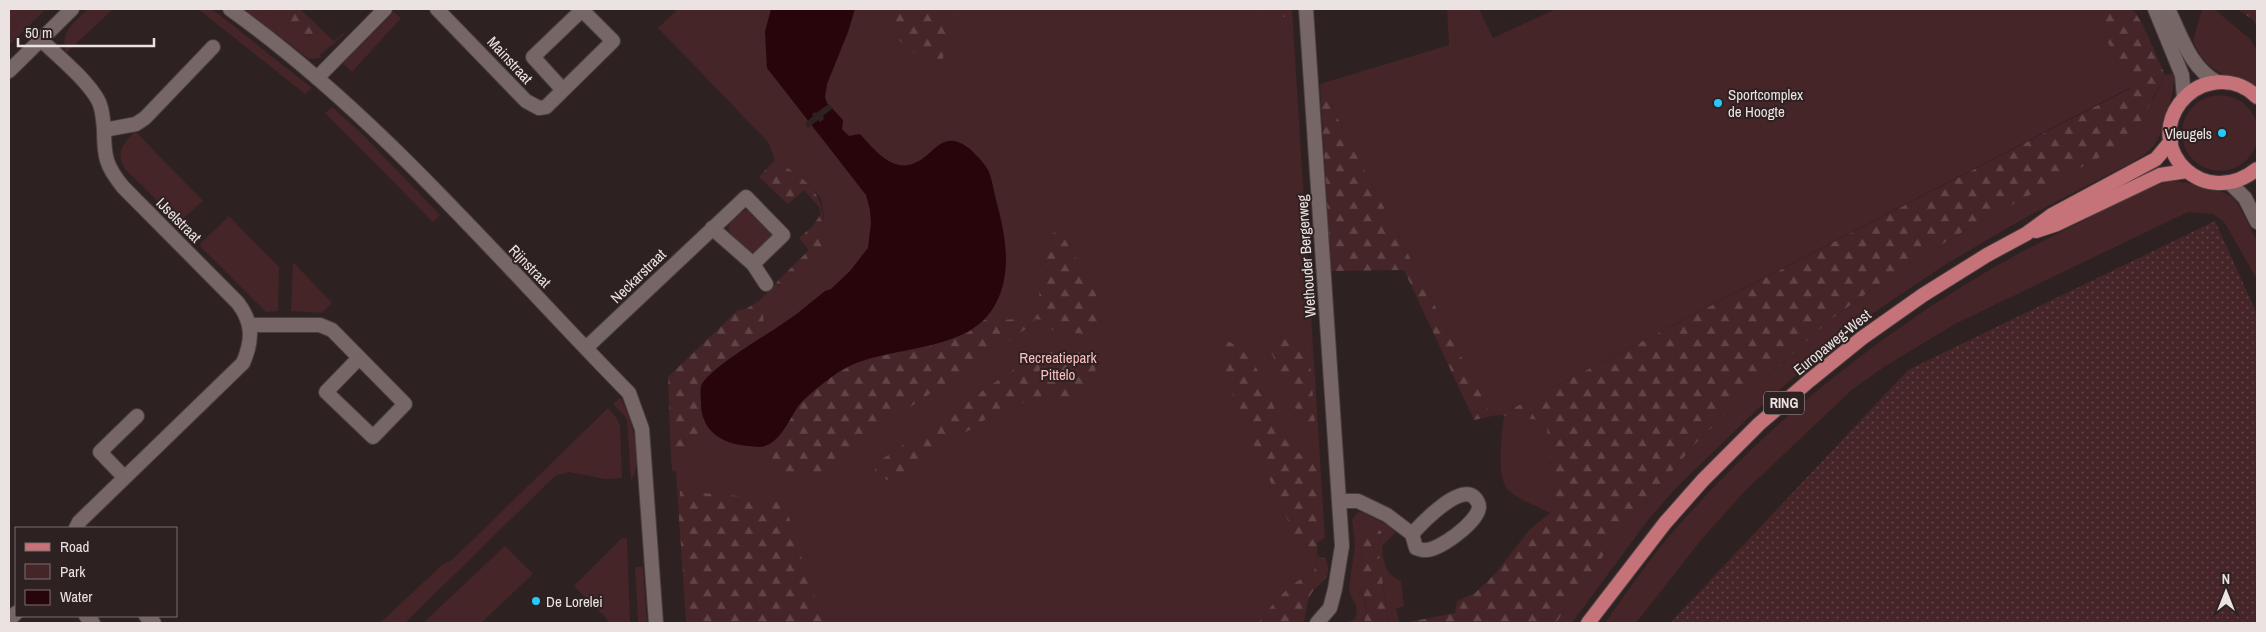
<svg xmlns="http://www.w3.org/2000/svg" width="2266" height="632" font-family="'Archivo Narrow',sans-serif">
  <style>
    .green { fill: #452527 }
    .forest { fill: url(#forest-firs) }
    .garden { fill: url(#garden-dots) }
    .water { fill: #28050a }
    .pier { fill: #2e2121 }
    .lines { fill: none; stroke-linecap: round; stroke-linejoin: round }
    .minor-casing { stroke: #493e3f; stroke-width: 16 }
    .tertiary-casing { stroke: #493e3f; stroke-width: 16 }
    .primary-casing { stroke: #493e3f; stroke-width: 16 }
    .minor { stroke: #766666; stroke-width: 14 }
    .tertiary { stroke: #766666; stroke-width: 14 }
    .primary { stroke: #c67279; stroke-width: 14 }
    .poi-dot { fill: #24c9fe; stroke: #2e2121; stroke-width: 2 }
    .labels { text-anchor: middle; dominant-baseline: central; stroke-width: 4; stroke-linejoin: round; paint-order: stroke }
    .shield { fill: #2e2121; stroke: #b2a8a8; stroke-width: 1 }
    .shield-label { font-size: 14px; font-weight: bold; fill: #ebe2e2 }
    .street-label { font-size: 15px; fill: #ebe2e2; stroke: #2e2121 }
    .poi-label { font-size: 15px; fill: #ebe2e2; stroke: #2e2121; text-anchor: start }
    .park-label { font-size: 15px; fill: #fbbec0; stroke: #2e2121 }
  </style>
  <defs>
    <pattern id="forest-firs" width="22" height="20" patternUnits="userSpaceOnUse" patternTransform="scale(1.25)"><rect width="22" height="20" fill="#452527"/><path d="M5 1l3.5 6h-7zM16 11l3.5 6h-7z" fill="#604446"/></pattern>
    <pattern id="garden-dots" width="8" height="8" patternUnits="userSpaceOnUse" patternTransform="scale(1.25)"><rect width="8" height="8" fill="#452527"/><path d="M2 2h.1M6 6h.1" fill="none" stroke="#604446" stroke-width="1.8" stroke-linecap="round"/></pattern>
  </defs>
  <rect width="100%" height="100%" fill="#2e2121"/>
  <g class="green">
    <path d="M9,9H46L9,45Z"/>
    <path d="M88,9H113L66,53C59,32 75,22 88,9Z"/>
    <path d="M198,9H212L312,88L305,94Z"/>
    <path d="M244,9H268L307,37L321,29L334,41L343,33L345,34L320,55L322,58L309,59Z"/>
    <path d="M678,9H1292L1325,538L1302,551L1303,554L1317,556L1314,572C1290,583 1274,602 1258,623H686L676,472L672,471L671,457L675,454L671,401L762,304L759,301L776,283L780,286L820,249L824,231V216L821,199L809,185L775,160L768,142L658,28Z"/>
    <path d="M1447,9H1479L1493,38L1556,9H2091L2131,87L1500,415L1492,416L1320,84L1449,45Z"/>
    <path d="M2202,9H2214L2250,39L2257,50V88C2224,69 2212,81 2193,41Z"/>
    <path d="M394,12L401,18L352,72L343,63Z"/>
    <path d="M2174,74C2175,90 2165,128 2156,142C2151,151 2142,156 2133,162L2023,219L1943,266L1872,314L1854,321L1825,345L1819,356L1765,402L1677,487L1648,520L1572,623H1556L1623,528L1696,443L1739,401L1834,317L1900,269L1971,227L2153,100L2165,75Z"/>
    <circle cx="2220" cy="133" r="38"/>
    <path d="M332,107L361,133L440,215L433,222L325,113Z"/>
    <path d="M135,131L203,201L179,222L125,169C115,152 123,144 135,131Z"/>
    <path d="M2173,181L2193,184L2219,191L2229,195L2237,202L2257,241V279L2224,222L2213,214L2188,212L1955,324L1884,367L1853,389L1745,491L1701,540L1636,623H1605C1630,587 1655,551 1685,518C1791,399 1932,292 2077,224C2105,210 2143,187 2173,181Z"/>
    <path d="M745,210C756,212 770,226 772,236L755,253C745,252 731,237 728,228L732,220Z"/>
    <path d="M229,216L279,267L278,311L266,312L201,247L200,244Z"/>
    <path d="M293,262L332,303L322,313L291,311Z"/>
    <path d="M620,398C631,414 645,465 631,480L627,420L624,415L613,404Z"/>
    <path d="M608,408L616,417L620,425L622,478L605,479L569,472L555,476L405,623H380L442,565L452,560Z"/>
    <path d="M1504,415L1548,421C1547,452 1555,479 1554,510L1550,513C1537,506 1519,500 1509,491C1495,479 1502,433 1504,415Z"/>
    <path d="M1358,512L1364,513L1395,529V533L1382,546C1383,561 1385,575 1401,581L1404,606L1396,609L1400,623H1388L1378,546L1382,536L1362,528L1361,572L1358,586C1366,598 1367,609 1364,623H1346L1355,619C1361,601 1350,602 1349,588L1355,545L1352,520Z"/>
    <path d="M622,538H627L630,623H605L608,620L574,586Z"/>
    <path d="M505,546L533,574L481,623H423Z"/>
    <path d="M635,567H643L647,623H638Z"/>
  </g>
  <g class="forest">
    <path d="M268,9H300L321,29L307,37Z"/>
    <path d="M892,9H959L947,25L941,75L894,36Z"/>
    <path d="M1247,9H1284L1285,17C1271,17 1258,17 1247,9Z"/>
    <path d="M2091,9H2133L2143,25L2165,75L2140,123L2126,143L1971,227L1900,269L1834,317L1739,401L1696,443L1623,528L1556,623H1404L1455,613L1457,601L1475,593L1495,574L1530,529L1554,510C1555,480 1547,451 1547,421L1500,415L2131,88Z"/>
    <path d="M2237,9H2257V26L2252,19Z"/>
    <path d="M1320,84L1492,416L1474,420L1404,270L1331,271Z"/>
    <path d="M775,160C803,178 822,188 824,224C825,233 823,246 819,254C811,267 797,277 786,287L776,283L809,250L799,238L812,227L821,214L819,207L804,190L788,204L759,177Z"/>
    <path d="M1059,229L1096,294L1098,336L1052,330L1051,321L1035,319L1033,324L854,445L819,475L780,478L766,446C781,436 788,419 800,405C811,390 841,369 858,363C892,350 962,347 984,320L1034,319L1039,300L1043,241Z"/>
    <path d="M759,301L762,304L765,336L711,373L710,431L671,457L668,377L738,310L746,309Z"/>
    <path d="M1308,336L1316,435H1309L1305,431L1270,349L1260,338Z"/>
    <path d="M1225,340L1240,347L1257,369L1293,449L1302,455L1316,458L1318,518L1317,556L1326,559C1334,582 1318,580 1310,596C1305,605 1307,615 1303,623H1258C1274,602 1289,583 1314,572L1317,557L1303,554L1237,407L1223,364L1221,350Z"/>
    <path d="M1081,347L1094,350L1096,380L1092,388L1077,396L1007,405L895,479L887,480L875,471V464L1019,366L1055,349Z"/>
    <path d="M680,491L783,500C798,541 807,584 826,623H687L679,518Z"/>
    <path d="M1365,526L1381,531L1382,536L1378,546L1388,623H1364C1367,609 1367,598 1358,586L1361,572L1362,528Z"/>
  </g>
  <path class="garden" d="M2215,221L2257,314V623H1670L1908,370Z"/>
  <path class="water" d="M771,9H855L848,32L827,84L825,97L827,103L843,120L842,129L849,136L860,134C871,146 889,169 908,165C934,161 939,125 970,149C977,156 984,162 989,172C992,180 994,191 996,200C1005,234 1013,270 996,303C969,356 888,343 842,370C830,377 808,395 799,405C790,418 781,441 765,446C760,448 753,446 748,446C722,444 701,431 701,403C701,398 700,391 701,386C709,368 767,335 785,322C799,313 811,302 825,291L831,289L850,271L868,248L871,223L870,210L866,195L767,68L765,32Z"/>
  <path class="pier" d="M829,104L833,108L823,116L824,119L820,122L818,120L808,128L805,123L813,116L812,114L815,112L816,113Z"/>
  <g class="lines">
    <defs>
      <g id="minor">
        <path d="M230,9C381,117 500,262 629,393L642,429L656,623"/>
        <path d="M437,9L526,101L539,108L546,107L613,41L582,10L533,57L563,90"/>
        <path d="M1306,9L1342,546L1335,589L1330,608L1317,623"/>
        <path d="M41,40C59,57 86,79 98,100C103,109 103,120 104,130"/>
        <path d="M9,71L72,9"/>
        <path d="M317,78L385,9"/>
        <path d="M753,264L766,284"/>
        <path d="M250,325H320L332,330L405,404L373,437L326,392L359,358"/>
        <path d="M587,347L746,197L783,235L753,264L712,228"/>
        <path d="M124,477L100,452L137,416"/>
        <path d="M1340,501H1358L1387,515L1412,534L1416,548C1419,549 1421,550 1423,550C1438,552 1478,522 1479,507C1479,504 1477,500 1474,497C1459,484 1422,523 1412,534"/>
        <path d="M76,528L79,522L243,363C253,340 253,323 238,303L123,187C106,166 104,157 104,130L136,124L145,118L213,47"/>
        <path d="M86,616L93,623"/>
        <path d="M146,616L154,623"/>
        <path d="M9,620L16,613"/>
      </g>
      <g id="tertiary">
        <path d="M2155,9L2182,75L2184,98"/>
        <path d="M2168,9C2181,35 2190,68 2217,82"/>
        <path d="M2230,183L2245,198L2257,222"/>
      </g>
      <g id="primary">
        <path d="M2257,97C2245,85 2229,80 2212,83C2199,85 2188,93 2180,103C2145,150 2204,211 2257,169"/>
        <path d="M2036,231L2057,224L2160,175L2187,171"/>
        <path d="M1588,623L1665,523L1703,480L1759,424L1810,380L1862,338L1923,295L1987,255L2026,234L2052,215L2156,159L2171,141"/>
      </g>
    </defs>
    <use href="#minor" class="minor-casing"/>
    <use href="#tertiary" class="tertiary-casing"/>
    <use href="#primary" class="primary-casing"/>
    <use href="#minor" class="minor"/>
    <use href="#tertiary" class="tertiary"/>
    <use href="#primary" class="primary"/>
  </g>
  <g class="poi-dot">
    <circle cx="1718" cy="103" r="5"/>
    <circle cx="2222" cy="133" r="5"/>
    <circle cx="536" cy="601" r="5"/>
  </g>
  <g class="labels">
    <rect class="shield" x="1764" y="391.5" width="40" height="23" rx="4"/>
    <g class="shield-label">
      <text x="1784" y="403">RING</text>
    </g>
    <g class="street-label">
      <text transform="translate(510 60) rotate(47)">Mainstraat</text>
      <text transform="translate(179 220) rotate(45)">IJselstraat</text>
      <text transform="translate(1306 256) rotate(-94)">Wethouder Bergerweg</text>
      <text transform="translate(530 266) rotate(46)">Rijnstraat</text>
      <text transform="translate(638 276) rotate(-44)">Neckarstraat</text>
      <text transform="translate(1832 342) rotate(-39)">Europaweg-West</text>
    </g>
    <g class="poi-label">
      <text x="1728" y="94">Sportcomplex<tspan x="1728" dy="17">de Hoogte</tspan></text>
      <text x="2212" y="133" text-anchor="end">Vleugels</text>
      <text x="546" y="601">De Lorelei</text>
    </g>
    <g class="park-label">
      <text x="1058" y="357">Recreatiepark<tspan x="1058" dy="17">Pittelo</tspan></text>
    </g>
  </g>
  <rect width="2266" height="632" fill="none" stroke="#ebe2e2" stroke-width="20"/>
  <rect x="15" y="527" width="162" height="90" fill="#2e2121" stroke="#7a6e6e"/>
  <rect x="25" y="543" width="25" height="8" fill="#c67279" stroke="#7a6e6e"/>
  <text x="60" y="552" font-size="15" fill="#ebe2e2">Road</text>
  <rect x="25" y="564" width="25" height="15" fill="#452527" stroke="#7a6e6e"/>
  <text x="60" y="577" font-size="15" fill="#ebe2e2">Park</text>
  <rect x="25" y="590" width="25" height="15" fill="#28050a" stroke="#7a6e6e"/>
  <text x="60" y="602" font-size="15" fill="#ebe2e2">Water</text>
  <g transform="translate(2226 592)" stroke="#2e2121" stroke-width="4" paint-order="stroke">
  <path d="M0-4L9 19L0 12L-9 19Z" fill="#ebe2e2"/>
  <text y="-8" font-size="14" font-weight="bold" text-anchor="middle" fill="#ebe2e2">N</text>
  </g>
  <path d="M18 38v8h136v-8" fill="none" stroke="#ebe2e2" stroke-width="2.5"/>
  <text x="25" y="38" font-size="15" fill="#ebe2e2" stroke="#2e2121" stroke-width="4" paint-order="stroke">50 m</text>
</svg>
